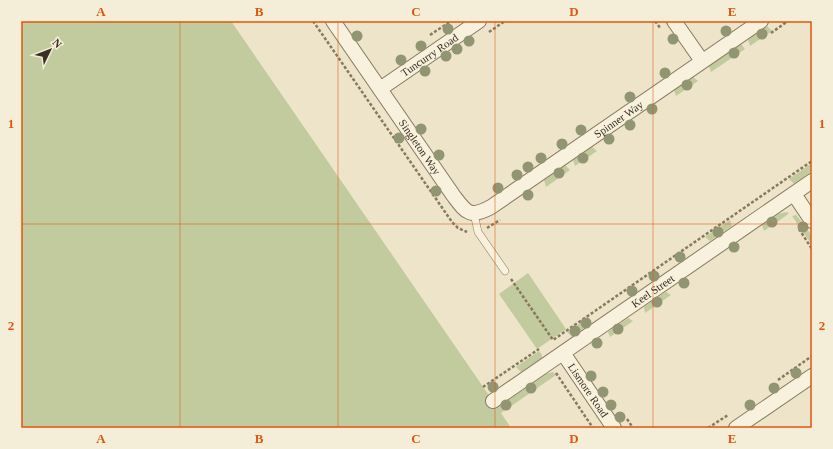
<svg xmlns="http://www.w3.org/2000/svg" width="833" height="449" font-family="'Times New Roman',serif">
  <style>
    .green { fill: #c2cb9e }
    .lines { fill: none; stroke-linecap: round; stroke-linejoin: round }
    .service-casing { stroke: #88785f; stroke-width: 8 }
    .minor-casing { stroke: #88785f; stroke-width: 16 }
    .path { stroke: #88785f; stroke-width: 2.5; stroke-dasharray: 3 2; stroke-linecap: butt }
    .service { stroke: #f7f1dd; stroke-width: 7 }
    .minor { stroke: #f7f1dd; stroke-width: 14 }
    .tree { fill: #929571 }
    .grid { fill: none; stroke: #df570d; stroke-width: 1; stroke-opacity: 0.55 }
    .labels { text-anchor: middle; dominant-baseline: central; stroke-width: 3; stroke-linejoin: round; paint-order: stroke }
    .street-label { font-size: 11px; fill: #3a2f22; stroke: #f4eed9 }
    .neatline { fill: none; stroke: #df570d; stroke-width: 1.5 }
    .grid-label { font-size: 13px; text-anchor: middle; font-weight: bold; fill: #df570d }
  </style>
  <rect width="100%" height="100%" fill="#ede4ca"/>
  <g class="green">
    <path d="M21,21H231L497,407L545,374L553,372L556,375L501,413L511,428H21Z"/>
    <path d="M767,26L772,31L750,46L748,40Z"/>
    <path d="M741,44L745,49L711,72L709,66Z"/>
    <path d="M693,77L698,81L676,96L674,90Z"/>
    <path d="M592,147L597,151L575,166L573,160Z"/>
    <path d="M812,163V171L794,184L789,179Z"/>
    <path d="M565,165L570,170L546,187L544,180Z"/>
    <path d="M786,212L789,213L787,215L764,231L762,225L779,214Z"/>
    <path d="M796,215L802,222L812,236V245L792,216Z"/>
    <path d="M730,220L732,226L710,241L705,237Z"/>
    <path d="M528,273L566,329L537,349L499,294Z"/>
    <path d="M666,292L671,295L645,313L644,307Z"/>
    <path d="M589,317L591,323L572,337L567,332Z"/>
    <path d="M628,318L633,321L610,337L608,332Z"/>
    <path d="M539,351L542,355V358L521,372L516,367Z"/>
  </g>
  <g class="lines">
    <defs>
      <path id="service" d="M474,213L478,232L505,271"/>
      <g id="minor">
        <path id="s1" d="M333,21L453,195C466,212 469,219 491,207L761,21"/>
        <path d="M674,21L702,61"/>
        <path id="s2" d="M380,89L479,21"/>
        <path d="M794,194L812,221"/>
        <path id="s3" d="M563,353L614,428"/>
        <path id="s4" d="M493,401L812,181"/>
        <path d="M736,428L812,376"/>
      </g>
    </defs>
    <use href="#service" class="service-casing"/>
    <use href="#minor" class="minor-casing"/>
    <g class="path">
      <path d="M313,21L452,222L458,228L467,232"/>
      <path d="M655,21L661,29"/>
      <path d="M489,32L505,21"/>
      <path d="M771,33L788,21"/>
      <path d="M430,35L451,21"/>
      <path d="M487,228L500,220"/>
      <path d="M799,229L812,249"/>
      <path d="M511,279L553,340L812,161"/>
      <path d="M556,373L593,428"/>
      <path d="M778,380L812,356"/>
      <path d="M483,387L539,349"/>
      <path d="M627,419L633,428"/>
      <path d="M708,428L728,415"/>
    </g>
    <use href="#service" class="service"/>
    <use href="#minor" class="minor"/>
  </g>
  <g class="tree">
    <circle cx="448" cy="29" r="5.5"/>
    <circle cx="726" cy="31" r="5.5"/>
    <circle cx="762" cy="34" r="5.5"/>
    <circle cx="357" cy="36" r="5.5"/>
    <circle cx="673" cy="39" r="5.5"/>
    <circle cx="469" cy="41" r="5.5"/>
    <circle cx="421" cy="46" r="5.5"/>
    <circle cx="457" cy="49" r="5.5"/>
    <circle cx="734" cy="53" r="5.5"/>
    <circle cx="446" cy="56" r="5.5"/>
    <circle cx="401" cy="60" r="5.5"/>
    <circle cx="425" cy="71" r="5.5"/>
    <circle cx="665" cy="73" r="5.5"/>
    <circle cx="687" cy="85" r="5.5"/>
    <circle cx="630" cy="97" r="5.5"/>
    <circle cx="652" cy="109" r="5.5"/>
    <circle cx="630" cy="125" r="5.5"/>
    <circle cx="421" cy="129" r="5.5"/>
    <circle cx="581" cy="130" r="5.5"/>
    <circle cx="399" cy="138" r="5.5"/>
    <circle cx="609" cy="139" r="5.5"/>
    <circle cx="562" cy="144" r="5.5"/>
    <circle cx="439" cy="155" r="5.5"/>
    <circle cx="541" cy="158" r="5.5"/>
    <circle cx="583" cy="158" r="5.5"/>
    <circle cx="528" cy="167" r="5.5"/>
    <circle cx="559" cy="173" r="5.5"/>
    <circle cx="517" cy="175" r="5.5"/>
    <circle cx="498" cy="188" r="5.5"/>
    <circle cx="436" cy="191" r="5.5"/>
    <circle cx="528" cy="195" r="5.5"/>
    <circle cx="772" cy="222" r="5.5"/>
    <circle cx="803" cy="227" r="5.5"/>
    <circle cx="718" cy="232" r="5.5"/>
    <circle cx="734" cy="247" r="5.5"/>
    <circle cx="680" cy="257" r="5.5"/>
    <circle cx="654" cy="276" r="5.5"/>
    <circle cx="684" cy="283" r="5.5"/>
    <circle cx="632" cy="291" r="5.5"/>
    <circle cx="657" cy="302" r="5.5"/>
    <circle cx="586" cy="323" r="5.5"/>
    <circle cx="618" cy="329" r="5.5"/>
    <circle cx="575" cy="331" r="5.5"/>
    <circle cx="597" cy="343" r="5.5"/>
    <circle cx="796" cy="373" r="5.5"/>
    <circle cx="591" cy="376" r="5.5"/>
    <circle cx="493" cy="387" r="5.5"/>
    <circle cx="531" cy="388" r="5.5"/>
    <circle cx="774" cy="388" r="5.5"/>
    <circle cx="603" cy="392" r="5.5"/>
    <circle cx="506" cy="405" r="5.5"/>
    <circle cx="611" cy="405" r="5.5"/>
    <circle cx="750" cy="405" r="5.5"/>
    <circle cx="620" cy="417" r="5.5"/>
  </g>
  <path class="grid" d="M180,21V428M338,21V428M495,21V428M653,21V428M21,224H812"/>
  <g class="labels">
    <g class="street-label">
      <text stroke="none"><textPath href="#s2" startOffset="60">Tuncurry Road</textPath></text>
      <text stroke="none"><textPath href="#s1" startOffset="413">Spinner Way</textPath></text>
      <text stroke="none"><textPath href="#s1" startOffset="153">Singleton Way</textPath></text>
      <text stroke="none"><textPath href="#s4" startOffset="194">Keel Street</textPath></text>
      <text stroke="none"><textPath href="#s3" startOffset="45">Lismore Road</textPath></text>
    </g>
  </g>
  <rect width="833" height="449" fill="none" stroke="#f4eed9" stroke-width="44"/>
  <g transform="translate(50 50) rotate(47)" stroke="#f4eed9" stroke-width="3" paint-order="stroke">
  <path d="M0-3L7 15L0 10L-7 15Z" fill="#3a2f22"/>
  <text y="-6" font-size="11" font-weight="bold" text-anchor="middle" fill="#3a2f22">N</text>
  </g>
  <rect x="22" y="22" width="789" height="405" class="neatline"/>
  <g class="grid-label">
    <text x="101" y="16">A</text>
    <text x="259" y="16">B</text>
    <text x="416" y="16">C</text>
    <text x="574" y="16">D</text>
    <text x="732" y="16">E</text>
    <text x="11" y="128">1</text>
    <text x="822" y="128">1</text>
    <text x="11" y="330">2</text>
    <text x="822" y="330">2</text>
    <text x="101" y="443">A</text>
    <text x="259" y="443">B</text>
    <text x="416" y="443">C</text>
    <text x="574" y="443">D</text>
    <text x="732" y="443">E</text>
  </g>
</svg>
